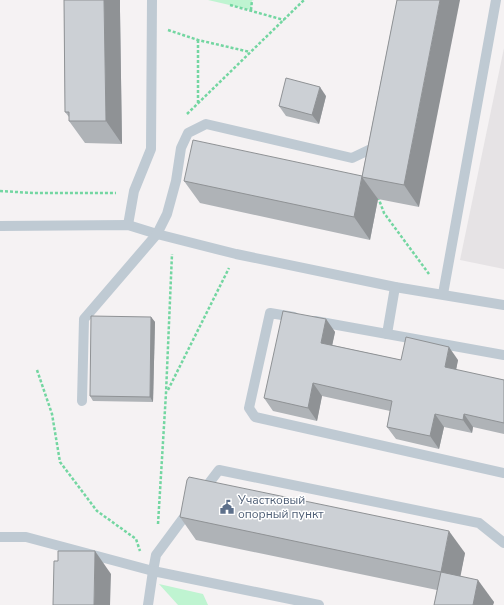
<svg xmlns="http://www.w3.org/2000/svg" width="504" height="605" font-family="'Nunito Sans',sans-serif">
  <style>
    .education { fill: #e6e3e5 }
    .green { fill: #bff4d1 }
    .lines { fill: none; stroke-linecap: round; stroke-linejoin: round }
    .path { stroke: #73d6a1; stroke-width: 2.5; stroke-dasharray: 3 2; stroke-linecap: butt }
    .service { stroke: #bfcad3; stroke-width: 10 }
    .wall { fill: #afb3b7 }
    .shaded-wall { fill: #8f9295 }
    .building { fill: #ccd0d5; stroke: #8f9295 }
    .labels { text-anchor: middle; dominant-baseline: central; stroke-width: 3; stroke-linejoin: round; paint-order: stroke }
    .service-label { font-size: 12px; fill: #4e5e75; stroke: #fff; text-anchor: start }
  </style>
  <rect width="100%" height="100%" fill="#f5f2f3"/>
  <path class="education" d="M504,48V269L460,260Z"/>
  <g class="green">
    <path d="M208,0H252L251,10Z"/>
    <path d="M159,584L203,594L208,605H178Z"/>
  </g>
  <g class="lines">
    <g class="path">
      <path d="M230,5L284,20"/>
      <path d="M251,10L252,0"/>
      <path d="M168,30L198,40L250,52"/>
      <path d="M198,103V40"/>
      <path d="M187,114L304,0"/>
      <path d="M0,191L33,193H116"/>
      <path d="M378,197L384,213L429,274"/>
      <path d="M37,370L52,414L60,462L97,511L136,539L140,551"/>
      <path d="M168,390L229,268"/>
      <path d="M158,524L166,393L172,254"/>
    </g>
    <g class="service">
      <path d="M128,225L134,191L151,149L152,0"/>
      <path d="M0,226L128,225L157,234L236,254L395,287L504,305"/>
      <path d="M443,294L496,0"/>
      <path d="M294,317L270,313L249,408L255,417L504,473"/>
      <path d="M315,321L504,355"/>
      <path d="M387,334L395,287"/>
      <path d="M82,401L84,319L157,234L167,214L176,181L181,148L188,133L206,124L352,158L373,148L374,142"/>
      <path d="M203,491L219,470L479,523L504,543"/>
      <path d="M0,537H26L153,571L156,555L190,509"/>
      <path d="M148,605L153,571L319,605"/>
    </g>
  </g>
  <g class="wall">
    <path d="M64,0H120V11L122,144L85,143L69,121V117L65,112Z"/>
    <path d="M397,0L419,207L378,199L370,240L200,203L184,181L362,176Z"/>
    <path d="M326,96L319,124L286,116L279,106Z"/>
    <path d="M151,317L155,322L153,402L93,401L90,396Z"/>
    <path d="M326,319L335,332L332,345L401,360H458L456,370L504,380V434L473,427L472,433L444,427L439,449L396,439L387,427L390,411L322,396L317,421L273,411L264,398Z"/>
    <path d="M180,517L465,553L460,576L494,602L493,605H434L437,590L196,540Z"/>
  </g>
  <g class="shaded-wall">
    <path d="M104,0H120V11L122,144L106,121Z"/>
    <path d="M440,0H460L419,207L404,185Z"/>
    <path d="M320,87L326,96L319,124L312,115Z"/>
    <path d="M362,177L378,199L370,240L354,217Z"/>
    <path d="M151,317L155,322L153,402L150,397Z"/>
    <path d="M326,319L335,332L330,356L321,343Z"/>
    <path d="M449,347L458,360L454,380L445,367Z"/>
    <path d="M313,383L322,396L317,421L308,408Z"/>
    <path d="M435,414L444,427L439,449L430,436Z"/>
    <path d="M464,414L473,427L472,433L463,420Z"/>
    <path d="M449,531L465,553L457,594L441,572Z"/>
    <path d="M95,551L111,574L110,605H94Z"/>
    <path d="M478,580L494,602L493,605H473Z"/>
  </g>
  <g class="building">
    <path d="M64,0H104L106,121H69V112H65Z"/>
    <path d="M397,0H440L404,185L362,177Z"/>
    <path d="M286,78L320,87L312,115L279,106Z"/>
    <path d="M193,140L362,176L354,217L184,181Z"/>
    <path d="M283,311L326,319L321,343L401,360L406,337L449,347L445,367L504,380V423L464,414L463,420L435,414L430,436L387,427L392,401L313,383L308,408L264,398Z"/>
    <path d="M91,316L151,317L150,397L90,396Z"/>
    <path d="M189,477L449,531L441,572L180,517L187,480Z"/>
    <path d="M58,551H95L94,605H53L54,561H58Z"/>
    <path d="M441,572L478,580L473,605H434Z"/>
  </g>
  <defs>
    <symbol id="civic-bare" viewBox="-9 -9 18 18"><path d="M-.6-6.5H3V-4.5H.6V-3L4-1V1h2V6H-6V1h2V-1L-.6-3ZM-1.2 2.5V6h2.4V2.5Z" fill="#5c6f8a" stroke="#fff" stroke-width="2.5" paint-order="stroke"/></symbol>
  </defs>
  <g fill-rule="evenodd">
    <use href="#civic-bare" x="217" y="497" width="20" height="20"/>
  </g>
  <g class="labels">
    <g class="service-label">
      <text x="238" y="500">Участковый<tspan x="238" dy="14">опорный пункт</tspan></text>
    </g>
  </g>
</svg>
